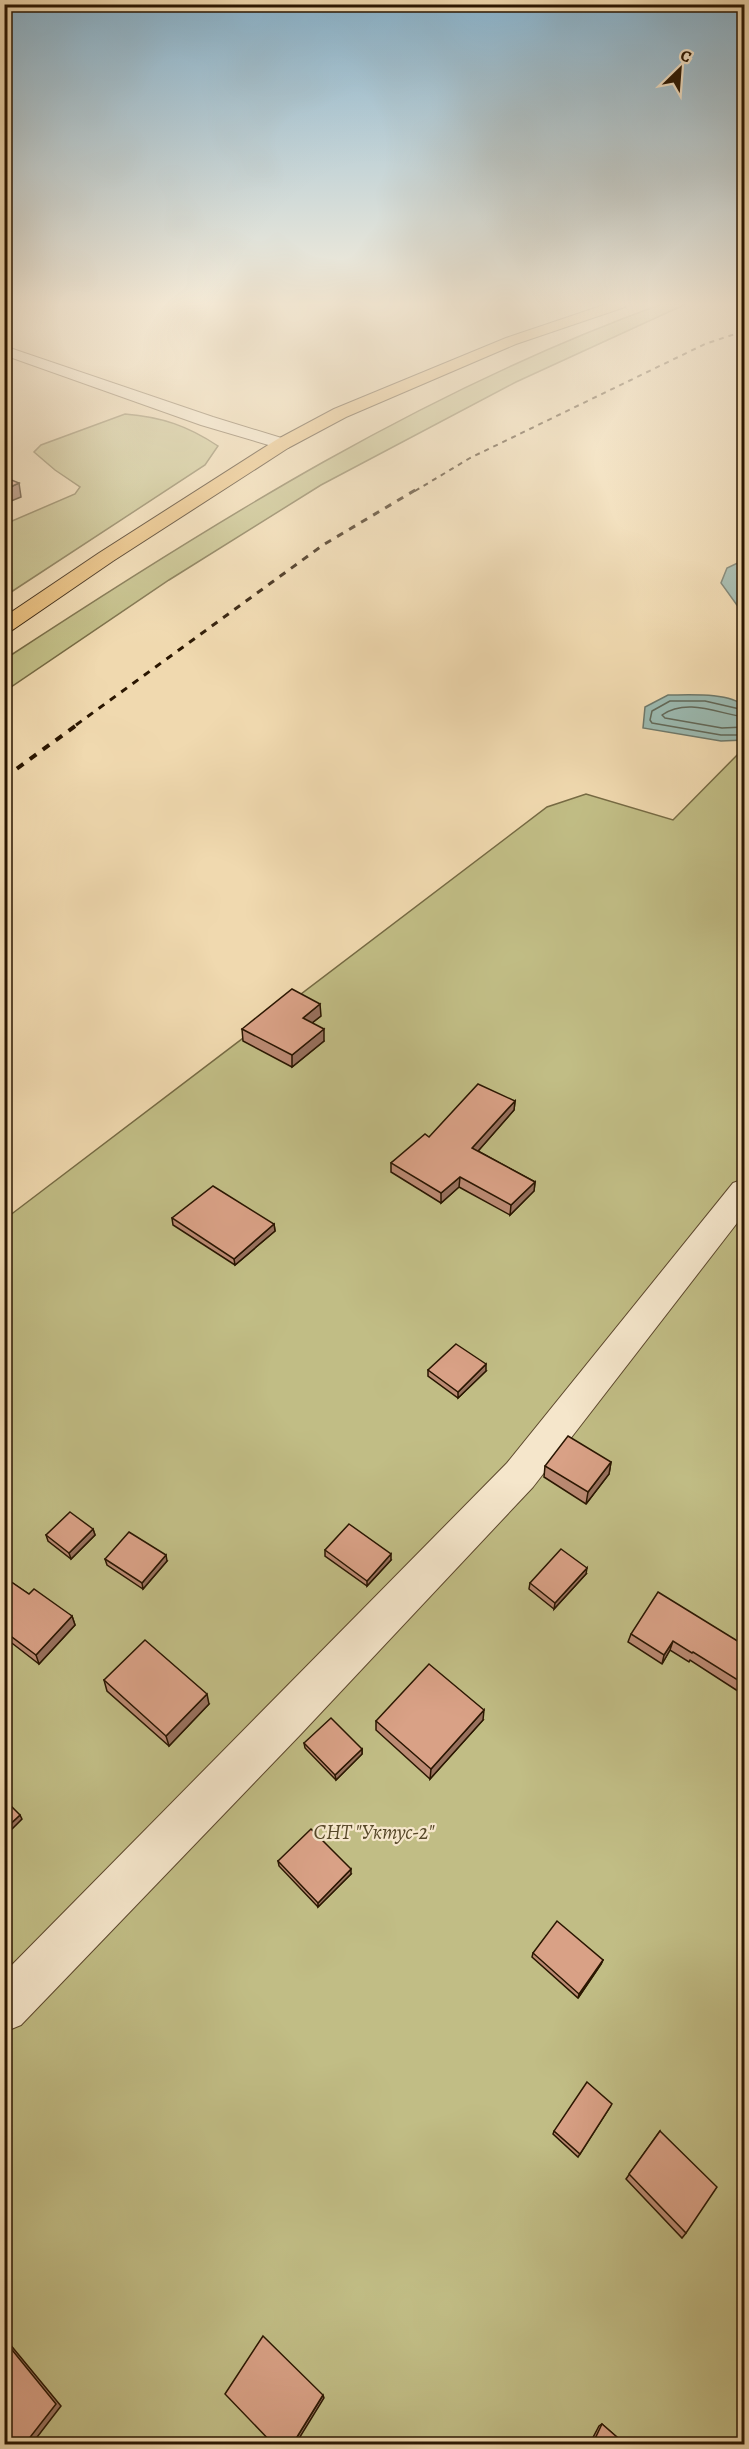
<svg xmlns="http://www.w3.org/2000/svg" width="749" height="2449" font-family="Alegreya,serif">
  <style>
    .green { fill: #c1bd85; stroke: #766a43; stroke-width: 1.5 }
    .water { fill: #9bb9b0; stroke: #6e786a; stroke-width: 1.5 }
    .lines { fill: none; stroke-linecap: round; stroke-linejoin: round }
    .shore { stroke: #626858; stroke-width: 1.5 }
    .minor-casing { stroke: #5c472c; stroke-width: 2 }
    .primary-casing { stroke: #2a1601; stroke-width: 2 }
    .minor { fill: #f5e6cb; fill-rule: evenodd }
    .primary { fill: #e8bc78; fill-rule: evenodd }
    .rail-far2 { stroke: #2a1601; stroke-width: 2; stroke-dasharray: 5 5; stroke-linecap: butt }
    .rail-far1 { stroke: #2a1601; stroke-width: 3; stroke-dasharray: 7 7; stroke-linecap: butt }
    .rail { stroke: #2a1601; stroke-width: 4; stroke-dasharray: 8 8; stroke-linecap: butt }
    .wall { fill: #bb8a73; stroke: #2a1601; stroke-width: 1.5 }
    .shaded-wall { fill: #98715e; stroke: #2a1601; stroke-width: 1.5 }
    .building { fill: #d9a186; stroke: #2a1601; stroke-width: 1.5 }
    .labels { text-anchor: middle; dominant-baseline: central; stroke-width: 4.5; stroke-linejoin: round; paint-order: stroke }
    .near-park-label { font-size: 21px; font-style: italic; fill: #574829; stroke: #f5e6cb }
  </style>
  <rect width="100%" height="100%" fill="#f0d9af"/>
  <filter id="stains"><feTurbulence type="fractalNoise" baseFrequency=".00333" numOctaves="4"/><feColorMatrix values="0 0 0 0 .2 0 0 0 0 .09 0 0 0 0 .02 0 0 0 .5 -.17"/></filter>
  <radialGradient id="worn" r=".72"><stop offset=".6" stop-color="#630" stop-opacity="0"/><stop offset="1" stop-color="#630" stop-opacity=".3"/></radialGradient>
  <g class="green">
    <path d="M662,304H686L516,382L321,485L169,580L5,691V659C214,522 426,389 662,304Z"/>
    <path d="M125,414C162,417 188,426 218,446L205,465L5,596V524L75,494L80,487L55,470L34,452L41,445Z"/>
    <path d="M744,748V2444H5V1219L547,807L586,794L673,820Z"/>
  </g>
  <g class="water">
    <path d="M744,560V615L721,583L727,568Z"/>
    <path d="M668,695C688,695 729,692 744,706V740L721,741L643,728L645,707Z"/>
  </g>
  <g class="lines">
    <g class="shore">
      <path d="M744,710L705,701H670L652,711L650,720L652,723L721,735H744"/>
      <path d="M744,717C717,713 687,698 662,715L665,718L722,728L744,727"/>
    </g>
    <defs>
      <g id="minor">
        <path d="M4,346L213,417L288,440L291,444L288,448L282,449L201,425L4,355Z"/>
        <path d="M744,1179V1214L533,1487L300,1735L21,2025L4,2032V1973L507,1463L733,1183Z"/>
      </g>
      <path id="primary" d="M607,304H627L625,307L516,344L346,417L288,448L113,561L11,631L4,633V617L99,553L276,440L334,409L506,338Z"/>
    </defs>
    <use href="#minor" class="minor-casing"/>
    <use href="#primary" class="primary-casing"/>
    <use href="#minor" class="minor"/>
    <use href="#primary" class="primary"/>
    <path class="rail-far2" d="M415,491L470,458L705,344L744,331"/>
    <path class="rail-far1" d="M76,725L323,545L417,489"/>
    <path class="rail" d="M4,778L78,724"/>
  </g>
  <g class="wall">
    <path d="M321,1016L312,1023L324,1041L292,1067L243,1041L242,1029Z"/>
    <path d="M515,1101L514,1110L478,1151L535,1182L534,1191L510,1215L459,1187L441,1203L391,1172V1163L429,1137Z"/>
    <path d="M172,1218L274,1224L275,1231L235,1265L173,1225Z"/>
    <path d="M428,1370L486,1371L458,1398L428,1376Z"/>
    <path d="M611,1462L609,1474L586,1504L544,1477L545,1466Z"/>
    <path d="M93,1529L95,1535L71,1559L48,1541L46,1535Z"/>
    <path d="M325,1550L391,1560L367,1586L325,1556Z"/>
    <path d="M105,1559L167,1561L143,1589L107,1565Z"/>
    <path d="M586,1574L554,1609L529,1589L530,1583Z"/>
    <path d="M4,1577L29,1594L72,1616L75,1625L39,1664L4,1637Z"/>
    <path d="M631,1634L744,1645V1695L690,1660L689,1662L670,1650L662,1664L628,1642Z"/>
    <path d="M104,1680L209,1704L169,1746L107,1691Z"/>
    <path d="M483,1720L430,1779L376,1730V1721Z"/>
    <path d="M304,1743L362,1749V1754L336,1780L305,1748Z"/>
    <path d="M278,1861L351,1874L318,1907L279,1866Z"/>
    <path d="M533,1953L603,1960L601,1964L578,1998L532,1957Z"/>
    <path d="M610,2107L578,2157L553,2134L554,2131Z"/>
    <path d="M660,2131L686,2233L682,2238L626,2179Z"/>
    <path d="M602,2424L626,2445H589L599,2426Z"/>
  </g>
  <g class="shaded-wall">
    <path d="M19,483L21,497L4,504V490Z"/>
    <path d="M320,1004L321,1016L303,1030V1018Z"/>
    <path d="M324,1029V1041L292,1067V1055Z"/>
    <path d="M515,1101L514,1110L472,1158V1148Z"/>
    <path d="M460,1177L459,1187L441,1203V1193Z"/>
    <path d="M535,1182L534,1191L510,1215L511,1205Z"/>
    <path d="M274,1224L275,1231L235,1265L234,1259Z"/>
    <path d="M486,1364V1371L458,1398V1392Z"/>
    <path d="M611,1462L609,1474L586,1504L588,1492Z"/>
    <path d="M93,1529L95,1535L71,1559L69,1553Z"/>
    <path d="M391,1554V1560L367,1586V1581Z"/>
    <path d="M166,1555L167,1561L143,1589L142,1583Z"/>
    <path d="M587,1568L586,1574L554,1609L555,1603Z"/>
    <path d="M72,1616L75,1625L39,1664L36,1655Z"/>
    <path d="M673,1641L670,1650L662,1664L664,1655Z"/>
    <path d="M207,1694L209,1704L169,1746L166,1736Z"/>
    <path d="M484,1710L483,1720L430,1779L431,1769Z"/>
    <path d="M362,1749V1754L336,1780L335,1775Z"/>
    <path d="M20,1815L22,1819L4,1837V1830Z"/>
    <path d="M351,1869V1874L318,1907V1903Z"/>
    <path d="M603,1960L601,1964L578,1998L579,1994Z"/>
    <path d="M4,2337L61,2406L31,2445H24Z"/>
    <path d="M323,2395L324,2398L295,2445H292Z"/>
  </g>
  <g class="building">
    <path d="M4,477L19,483L4,490Z"/>
    <path d="M292,989L320,1004L303,1018L324,1029L292,1055L242,1029Z"/>
    <path d="M478,1084L515,1101L472,1148L535,1182L511,1205L460,1177L441,1193L391,1163L425,1134L429,1137Z"/>
    <path d="M213,1186L274,1224L234,1259L172,1218Z"/>
    <path d="M456,1344L486,1364L458,1392L428,1370Z"/>
    <path d="M568,1436L611,1462L588,1492L545,1466Z"/>
    <path d="M70,1512L93,1529L69,1553L46,1535Z"/>
    <path d="M349,1524L391,1554L367,1581L325,1550Z"/>
    <path d="M129,1532L166,1555L142,1583L105,1559Z"/>
    <path d="M561,1549L587,1568L555,1603L530,1583Z"/>
    <path d="M4,1577L29,1594L34,1589L72,1616L36,1655L4,1631Z"/>
    <path d="M658,1592L744,1645V1684L693,1652L692,1653L673,1641L664,1655L631,1634Z"/>
    <path d="M145,1640L207,1694L166,1736L104,1680Z"/>
    <path d="M429,1664L484,1710L431,1769L376,1721Z"/>
    <path d="M331,1718L362,1749L335,1775L304,1743Z"/>
    <path d="M4,1799L20,1815L4,1830Z"/>
    <path d="M311,1829L351,1869L318,1903L278,1861Z"/>
    <path d="M557,1921L603,1960L579,1994L533,1953Z"/>
    <path d="M587,2082L612,2104L580,2154L554,2131Z"/>
    <path d="M660,2131L717,2187L686,2233L629,2174Z"/>
    <path d="M263,2336L323,2395L292,2445H274L225,2394Z"/>
    <path d="M4,2340L56,2404L24,2445H4Z"/>
    <path d="M602,2424L626,2445H592Z"/>
  </g>
  <linearGradient id="sky" x2="0" y2="1"><stop stop-color="#89b6d2"/><stop offset="0.47" stop-color="#f8eedb"/><stop offset="1" stop-color="#f8eedb" stop-opacity="0"/></linearGradient>
  <rect width="749" height="647" fill="url(#sky)"/>
  <g class="labels">
    <g class="near-park-label">
      <text x="374" y="1832">СНТ "Уктус-2"</text>
    </g>
  </g>
  <rect width="749" height="2449" fill="none" stroke="#f0d9af" stroke-width="24"/>
  <rect x="6" y="6" width="737" height="2437" fill="none" stroke="#2a1601" stroke-width="3"/>
  <rect x="12" y="12" width="725" height="2425" fill="none" stroke="#2a1601" stroke-width="1.5"/>
  <g transform="translate(680 69) rotate(25)" stroke="#f5e6cb" stroke-width="4.5" paint-order="stroke">
  <path d="M0-4.5L10 22L0 15L-10 22Z" fill="#2a1601"/>
  <text y="-9" font-size="16" font-weight="bold" text-anchor="middle" fill="#2a1601">С</text>
  </g>
  <rect width="100%" height="100%" filter="url(#stains)"/>
  <rect width="100%" height="100%" fill="url(#worn)"/>
</svg>
